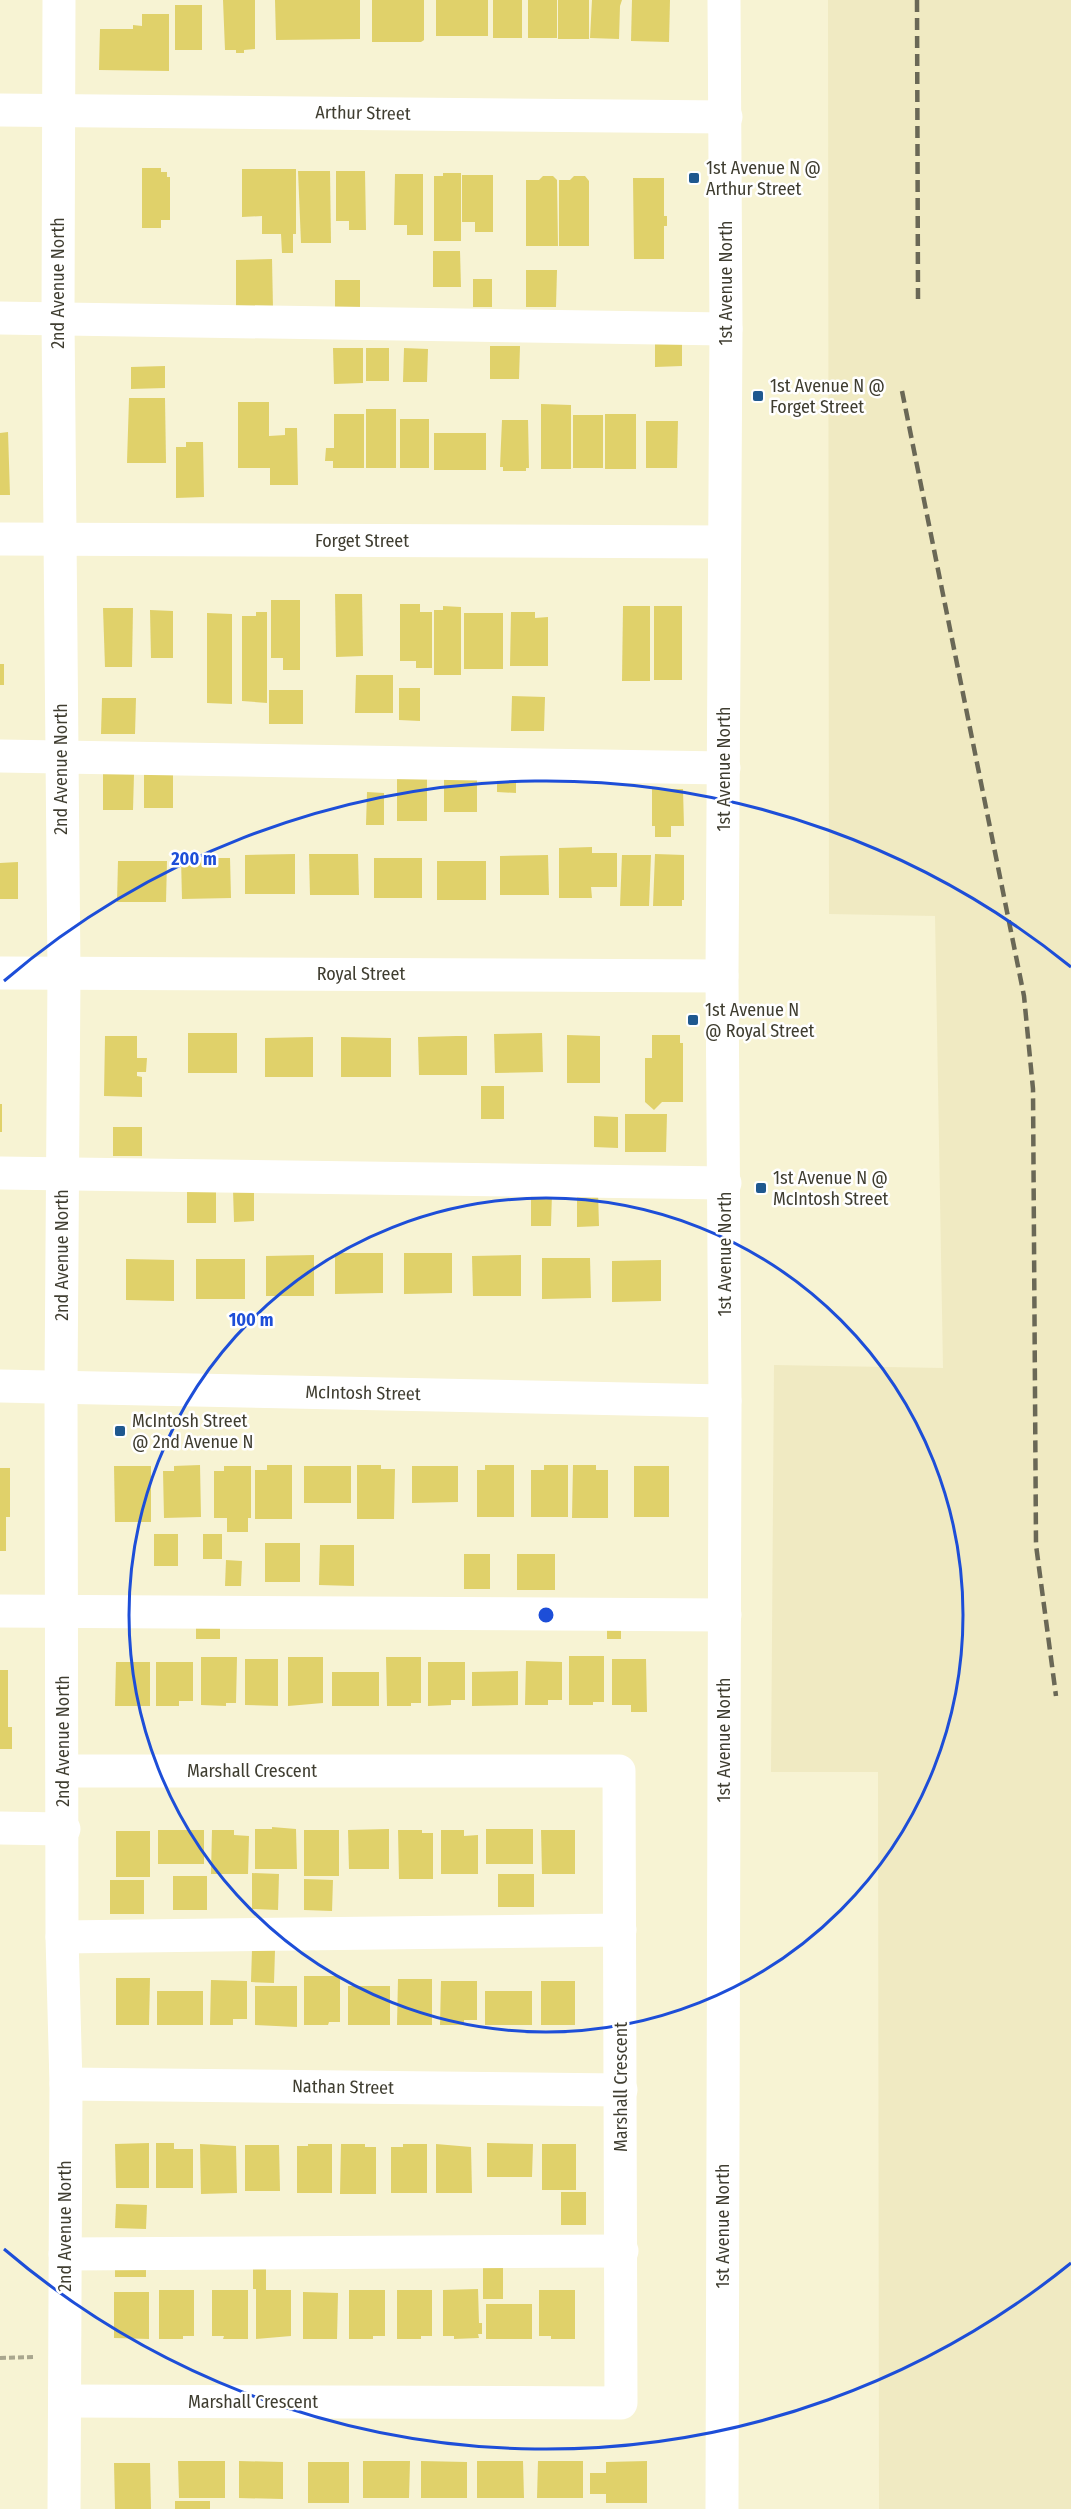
<svg xmlns="http://www.w3.org/2000/svg" width="1071" height="2509" font-family="'Fira Sans Condensed',sans-serif">
  <style>
    .built { fill: #f0eac2 }
    .building { fill: #e0d16a }
    .lines { fill: none; stroke-linecap: round; stroke-linejoin: round }
    .path { stroke: #a9a68e; stroke-width: 4; stroke-dasharray: 6 3; stroke-linecap: butt }
    .minor { stroke: #fff; stroke-width: 33 }
    .major { stroke: #fff; stroke-width: 33 }
    .rail { stroke: #6a6856; stroke-width: 4.5; stroke-dasharray: 12 6; stroke-linecap: butt }
    .ring { fill: none; stroke: #1d4ed8; stroke-width: 3 }
    .poi-dot { fill: #1f588f; stroke: #fff; stroke-width: 2 }
    .labels { text-anchor: middle; dominant-baseline: central; stroke-width: 5; stroke-linejoin: round; paint-order: stroke }
    .street-label { font-size: 18px; fill: #3f3d30; stroke: #fff }
    .poi-label { font-size: 18px; fill: #3f3d30; stroke: #fff; text-anchor: start }
    .centre { fill: #1d4ed8; stroke: #fff; stroke-width: 3 }
    .ring-label { font-size: 18px; text-anchor: middle; font-weight: bold; fill: #1d4ed8; stroke: #fff; stroke-width: 5; stroke-linejoin: round; paint-order: stroke }
  </style>
  <rect width="100%" height="100%" fill="#f7f3d3"/>
  <path class="built" d="M828,0H1071V2509H879L878,1772H771L774,1365L943,1368L935,916L829,914Z"/>
  <g class="building">
    <path d="M223,0H255V49L244,50V53H236V50H225Z"/>
    <path d="M275,0H360V39L276,40Z"/>
    <path d="M372,0H424V40L421,42H372Z"/>
    <rect x="436" y="0" width="52" height="36"/>
    <rect x="493" y="0" width="29" height="38"/>
    <rect x="528" y="0" width="29" height="38"/>
    <rect x="558" y="0" width="31" height="39"/>
    <path d="M592,0H622L620,6L619,39L590,38Z"/>
    <path d="M632,0H670L669,42L631,41Z"/>
    <rect x="175" y="5" width="27" height="45"/>
    <path d="M142,14H169V71L99,70L100,29H133V25L142,26Z"/>
    <path d="M142,168H161V172H167V177H170V220H161V228H142Z"/>
    <path d="M242,169H296V234H293V253H282L281,234H262V216L242,217Z"/>
    <path d="M298,171H330L331,243H301Z"/>
    <path d="M336,171H365L366,230H349V221H336Z"/>
    <path d="M443,173H461V241H434V176H443Z"/>
    <path d="M395,174H423V235H407V225H394Z"/>
    <path d="M462,175H493V232H475V222H462Z"/>
    <path d="M543,176H553L557,180L558,246H526V180H539Z"/>
    <path d="M574,176H585L589,181V246H559V180H570Z"/>
    <path d="M633,178H664V216H667V226H664V259H634Z"/>
    <path d="M433,251H460L461,287H433Z"/>
    <path d="M272,259L273,309H236V260Z"/>
    <path d="M526,270H557L556,307H526Z"/>
    <rect x="473" y="279" width="19" height="28"/>
    <rect x="335" y="280" width="25" height="30"/>
    <path d="M655,344H682V366L655,367Z"/>
    <path d="M490,346H520L519,379H490Z"/>
    <path d="M333,348H363V383L334,384Z"/>
    <rect x="366" y="348" width="23" height="33"/>
    <path d="M404,348L428,349L427,382H403Z"/>
    <path d="M165,366V388L131,389V367Z"/>
    <path d="M129,398H165L166,463H127Z"/>
    <path d="M238,402H269V436L285,435V428H297L298,485H270V468H238Z"/>
    <path d="M541,404L571,405V469H541Z"/>
    <rect x="366" y="409" width="30" height="59"/>
    <path d="M334,414H364V468H333V461H325L326,448H334Z"/>
    <rect x="605" y="414" width="31" height="55"/>
    <rect x="573" y="415" width="30" height="53"/>
    <rect x="400" y="419" width="29" height="49"/>
    <path d="M502,420H528L529,468H526V471H503V467H500Z"/>
    <path d="M646,421H678L677,468H646Z"/>
    <path d="M8,432L10,495H0V433Z"/>
    <rect x="434" y="433" width="52" height="37"/>
    <path d="M186,442H203L204,497L176,498V447H186Z"/>
    <path d="M335,594H362L363,656L336,657Z"/>
    <path d="M271,600H300V670H283V658H271Z"/>
    <path d="M400,604H420V612H432V668H416V661H400Z"/>
    <path d="M443,606L461,607V675H434V610H443Z"/>
    <path d="M623,606H650V681H622Z"/>
    <rect x="654" y="606" width="28" height="74"/>
    <path d="M103,608H133L132,667H105Z"/>
    <path d="M150,610L173,611V658H151Z"/>
    <path d="M256,612H267V703L242,701V616H256Z"/>
    <path d="M511,612H535V618L548,617V666H510Z"/>
    <path d="M207,613L232,614V704L207,703Z"/>
    <rect x="464" y="613" width="39" height="56"/>
    <rect x="0" y="664" width="4" height="21"/>
    <path d="M356,675H393V713H355Z"/>
    <path d="M399,688H420V721L399,720Z"/>
    <rect x="269" y="690" width="34" height="34"/>
    <path d="M512,696L545,697L544,731H511Z"/>
    <path d="M102,698H136L135,734H101Z"/>
    <rect x="144" y="773" width="29" height="35"/>
    <path d="M103,774H134L133,810H103Z"/>
    <rect x="397" y="779" width="30" height="42"/>
    <rect x="444" y="779" width="33" height="33"/>
    <path d="M497,779L516,780V793L497,792Z"/>
    <path d="M652,789H683L684,826H671V837H655V826H652Z"/>
    <path d="M367,792L384,793V825H366Z"/>
    <path d="M592,847V853H617V887H591L592,898H559V848Z"/>
    <path d="M295,854V894H245V855Z"/>
    <path d="M309,854H358L359,895H310Z"/>
    <path d="M655,854L684,855V900H682V906H653Z"/>
    <path d="M548,855L549,895H500V856Z"/>
    <path d="M622,855H651L649,906H620Z"/>
    <path d="M181,858H230L231,898L182,899Z"/>
    <rect x="374" y="858" width="48" height="40"/>
    <path d="M118,861H167L166,902H117Z"/>
    <rect x="437" y="861" width="49" height="39"/>
    <path d="M18,862V899H0V863Z"/>
    <rect x="188" y="1033" width="49" height="40"/>
    <path d="M542,1033L543,1072L495,1073L494,1034Z"/>
    <path d="M567,1035L600,1036V1083H567Z"/>
    <path d="M652,1035H680V1043H683V1102H662L654,1110L645,1102V1058H652Z"/>
    <path d="M105,1036H137V1058H147L146,1072H137V1076L142,1077V1097L104,1096Z"/>
    <path d="M456,1036H467V1075H419L418,1037Z"/>
    <path d="M313,1037V1077H265V1038Z"/>
    <path d="M341,1037L391,1038V1077H341Z"/>
    <rect x="481" y="1086" width="23" height="33"/>
    <rect x="0" y="1104" width="2" height="28"/>
    <path d="M625,1114H667L666,1152H625Z"/>
    <path d="M594,1116L618,1117V1148L594,1147Z"/>
    <rect x="113" y="1127" width="29" height="29"/>
    <path d="M233,1189H254V1221L234,1222Z"/>
    <rect x="187" y="1190" width="29" height="33"/>
    <path d="M531,1192L552,1193L551,1226H531Z"/>
    <path d="M577,1192H598L599,1226L577,1227Z"/>
    <path d="M335,1253H383V1293L335,1294Z"/>
    <path d="M404,1253H452V1293L404,1294Z"/>
    <path d="M314,1255V1296H266V1256Z"/>
    <path d="M521,1255V1296H473L472,1256Z"/>
    <path d="M542,1258H590L591,1298L542,1299Z"/>
    <path d="M126,1259L174,1260V1301L126,1300Z"/>
    <rect x="196" y="1259" width="49" height="40"/>
    <path d="M661,1260V1301L612,1302V1261Z"/>
    <path d="M200,1465L201,1517L164,1518L163,1471H174V1466Z"/>
    <path d="M267,1465H292V1519H255V1470H267Z"/>
    <path d="M357,1465H381V1469H395L394,1519H357Z"/>
    <path d="M485,1465H514V1517H477V1470H485Z"/>
    <path d="M544,1465H568V1517H531V1470H544Z"/>
    <path d="M573,1465H596V1470H608V1518H572Z"/>
    <path d="M114,1466H151V1522H115Z"/>
    <path d="M224,1466H251V1518H248V1532H227V1518H214V1471H224Z"/>
    <rect x="304" y="1466" width="47" height="37"/>
    <path d="M412,1466H458V1502L412,1503Z"/>
    <rect x="634" y="1466" width="35" height="51"/>
    <path d="M0,1468H10V1517H6V1551H0Z"/>
    <rect x="154" y="1534" width="24" height="32"/>
    <rect x="203" y="1534" width="19" height="25"/>
    <rect x="265" y="1543" width="35" height="39"/>
    <path d="M320,1545H354V1586L319,1585Z"/>
    <rect x="464" y="1554" width="26" height="35"/>
    <rect x="517" y="1554" width="38" height="36"/>
    <path d="M226,1560L242,1561L241,1586H225Z"/>
    <rect x="196" y="1620" width="24" height="19"/>
    <rect x="607" y="1621" width="14" height="18"/>
    <path d="M569,1656H604V1702H593V1705H569Z"/>
    <path d="M201,1657H237L236,1703H226V1706L201,1705Z"/>
    <path d="M288,1657H323V1703L288,1706Z"/>
    <path d="M386,1657H421V1703H411V1706H387Z"/>
    <path d="M245,1659H278V1706L245,1705Z"/>
    <path d="M612,1659H646L647,1712H631V1705H612Z"/>
    <path d="M526,1661L562,1662V1700H548V1705H525Z"/>
    <path d="M116,1662H150V1706H115Z"/>
    <path d="M156,1662H193V1701H179V1706H156Z"/>
    <path d="M428,1662H465V1700H451V1705L428,1706Z"/>
    <path d="M0,1670H8V1727H12V1749H0Z"/>
    <path d="M518,1671V1705L472,1706V1672Z"/>
    <rect x="332" y="1672" width="47" height="34"/>
    <path d="M272,1827L296,1829L297,1869H255V1829H272Z"/>
    <path d="M389,1829V1869H349L348,1830Z"/>
    <rect x="486" y="1829" width="47" height="35"/>
    <rect x="158" y="1830" width="46" height="34"/>
    <path d="M212,1830H234V1835L249,1836L248,1874H211Z"/>
    <rect x="304" y="1830" width="35" height="46"/>
    <path d="M398,1830H422V1833H433V1879H399Z"/>
    <path d="M441,1830H464V1836L478,1835V1874H441Z"/>
    <path d="M541,1830H575V1874H542Z"/>
    <rect x="116" y="1831" width="34" height="46"/>
    <path d="M252,1873L279,1874L278,1910L252,1909Z"/>
    <rect x="498" y="1874" width="36" height="33"/>
    <rect x="173" y="1876" width="34" height="34"/>
    <path d="M304,1879L333,1880L332,1911L304,1910Z"/>
    <rect x="110" y="1880" width="34" height="34"/>
    <path d="M252,1949L275,1950L274,1983L251,1982Z"/>
    <path d="M304,1976H340V2022H329L328,2025H304Z"/>
    <path d="M116,1978H150L149,2025H116Z"/>
    <path d="M398,1979H432V2025H397Z"/>
    <path d="M211,1980L247,1981V2019H233V2025H210Z"/>
    <path d="M441,1981H477V2020H464V2025H440Z"/>
    <rect x="541" y="1981" width="34" height="44"/>
    <path d="M255,1986H297V2027L255,2025Z"/>
    <rect x="348" y="1986" width="42" height="39"/>
    <rect x="157" y="1991" width="46" height="34"/>
    <rect x="485" y="1991" width="47" height="34"/>
    <path d="M149,2143V2188H116L115,2144Z"/>
    <path d="M156,2143H174V2149H193V2188H156Z"/>
    <path d="M487,2143L533,2144L532,2177H487Z"/>
    <path d="M200,2144L236,2146L237,2193L201,2194Z"/>
    <path d="M308,2144H332V2193H297V2146H308Z"/>
    <path d="M341,2144H365V2147H376V2194H340Z"/>
    <path d="M403,2144H427V2193H391V2147H403Z"/>
    <path d="M436,2144L471,2147L472,2193H436Z"/>
    <rect x="542" y="2144" width="34" height="46"/>
    <path d="M245,2145H279L280,2191H245Z"/>
    <rect x="561" y="2192" width="25" height="33"/>
    <path d="M116,2204L147,2205L146,2229L115,2228Z"/>
    <rect x="115" y="2256" width="31" height="21"/>
    <rect x="483" y="2260" width="20" height="39"/>
    <path d="M253,2267H266V2290H291V2336L256,2339V2289H253Z"/>
    <path d="M478,2289L479,2323H482V2334H478L479,2338L454,2339V2336H443V2290Z"/>
    <path d="M159,2290H194V2336H183V2339H159Z"/>
    <path d="M212,2290H248V2339H223L224,2336H212Z"/>
    <path d="M349,2290H385V2336H373V2339H349Z"/>
    <path d="M397,2290H432V2336H421V2339H397Z"/>
    <path d="M539,2290H575V2339H551V2336H539Z"/>
    <path d="M114,2292H149V2339L114,2338Z"/>
    <path d="M303,2292L338,2293L337,2339H303Z"/>
    <rect x="486" y="2304" width="46" height="35"/>
    <path d="M178,2461H225V2498H179Z"/>
    <path d="M239,2461L283,2462V2499L239,2498Z"/>
    <path d="M363,2461H410L409,2498H363Z"/>
    <path d="M421,2461L467,2462V2498H421Z"/>
    <path d="M477,2461H523L524,2498H477Z"/>
    <path d="M538,2461H583V2498H537Z"/>
    <path d="M647,2461V2503H606V2494H590V2473H606V2462Z"/>
    <rect x="308" y="2462" width="41" height="41"/>
    <path d="M114,2463H150L151,2509H115Z"/>
    <rect x="175" y="2501" width="35" height="8"/>
  </g>
  <g class="lines">
    <path class="path" d="M0,2358L35,2357"/>
    <g class="minor">
      <path d="M59,0L58,318L64,973L61,1386L62,1937L66,2084L64,2509"/>
      <path d="M0,110L726,117"/>
      <path d="M0,318L726,329"/>
      <path d="M0,539L724,542"/>
      <path d="M0,756L724,768"/>
      <path d="M0,973L722,976"/>
      <path d="M0,1173L725,1183"/>
      <path d="M0,1386L725,1401"/>
      <path d="M0,1611L725,1615"/>
      <path d="M64,1771H619L621,2403L65,2401"/>
      <path d="M0,1828L64,1829"/>
      <path d="M62,1937L620,1930"/>
      <path d="M66,2084L621,2090"/>
      <path d="M65,2254L622,2251"/>
    </g>
    <path class="major" d="M722,2509L725,1401L722,976L726,329L724,0"/>
    <g class="rail">
      <path d="M917,0L918,299"/>
      <path d="M902,391L1024,996L1033,1089L1036,1545L1056,1696"/>
    </g>
  </g>
  <g class="ring">
    <circle cx="546" cy="1615" r="417"/>
    <path d="M1071 2263A834 834 0 0 1 4 2249M4 981A834 834 0 0 1 1071 967"/>
  </g>
  <g class="poi-dot">
    <rect x="688" y="172" width="12" height="12" rx="3"/>
    <rect x="752" y="390" width="12" height="12" rx="3"/>
    <rect x="687" y="1014" width="12" height="12" rx="3"/>
    <rect x="755" y="1182" width="12" height="12" rx="3"/>
    <rect x="114" y="1425" width="12" height="12" rx="3"/>
  </g>
  <g class="labels">
    <g class="street-label">
      <text transform="translate(363 113) rotate(1)">Arthur Street</text>
      <text transform="translate(58 283) rotate(-90)">2nd Avenue North</text>
      <text transform="translate(726 283) rotate(-90)">1st Avenue North</text>
      <text x="362" y="541">Forget Street</text>
      <text transform="translate(61 769) rotate(-90)">2nd Avenue North</text>
      <text transform="translate(724 769) rotate(-90)">1st Avenue North</text>
      <text x="361" y="974">Royal Street</text>
      <text transform="translate(725 1254) rotate(-90)">1st Avenue North</text>
      <text transform="translate(62 1255) rotate(-90)">2nd Avenue North</text>
      <text transform="translate(363 1393) rotate(1)">McIntosh Street</text>
      <text transform="translate(724 1740) rotate(-90)">1st Avenue North</text>
      <text transform="translate(63 1741) rotate(-90)">2nd Avenue North</text>
      <text x="252" y="1771">Marshall Crescent</text>
      <text transform="translate(343 2087) rotate(1)">Nathan Street</text>
      <text transform="translate(621 2087) rotate(-90)">Marshall Crescent</text>
      <text transform="translate(65 2226) rotate(-90)">2nd Avenue North</text>
      <text transform="translate(723 2226) rotate(-90)">1st Avenue North</text>
      <text x="253" y="2402">Marshall Crescent</text>
    </g>
    <g class="poi-label">
      <text x="706" y="168">1st Avenue N @<tspan x="706" dy="21">Arthur Street</tspan></text>
      <text x="770" y="386">1st Avenue N @<tspan x="770" dy="21">Forget Street</tspan></text>
      <text x="705" y="1010">1st Avenue N<tspan x="705" dy="21">@ Royal Street</tspan></text>
      <text x="773" y="1178">1st Avenue N @<tspan x="773" dy="21">McIntosh Street</tspan></text>
      <text x="132" y="1421">McIntosh Street<tspan x="132" dy="21">@ 2nd Avenue N</tspan></text>
    </g>
  </g>
  <circle cx="546" cy="1615" r="9" class="centre"/>
  <g class="ring-label">
    <text x="194" y="865">200 m</text>
    <text x="251" y="1326">100 m</text>
  </g>
</svg>
